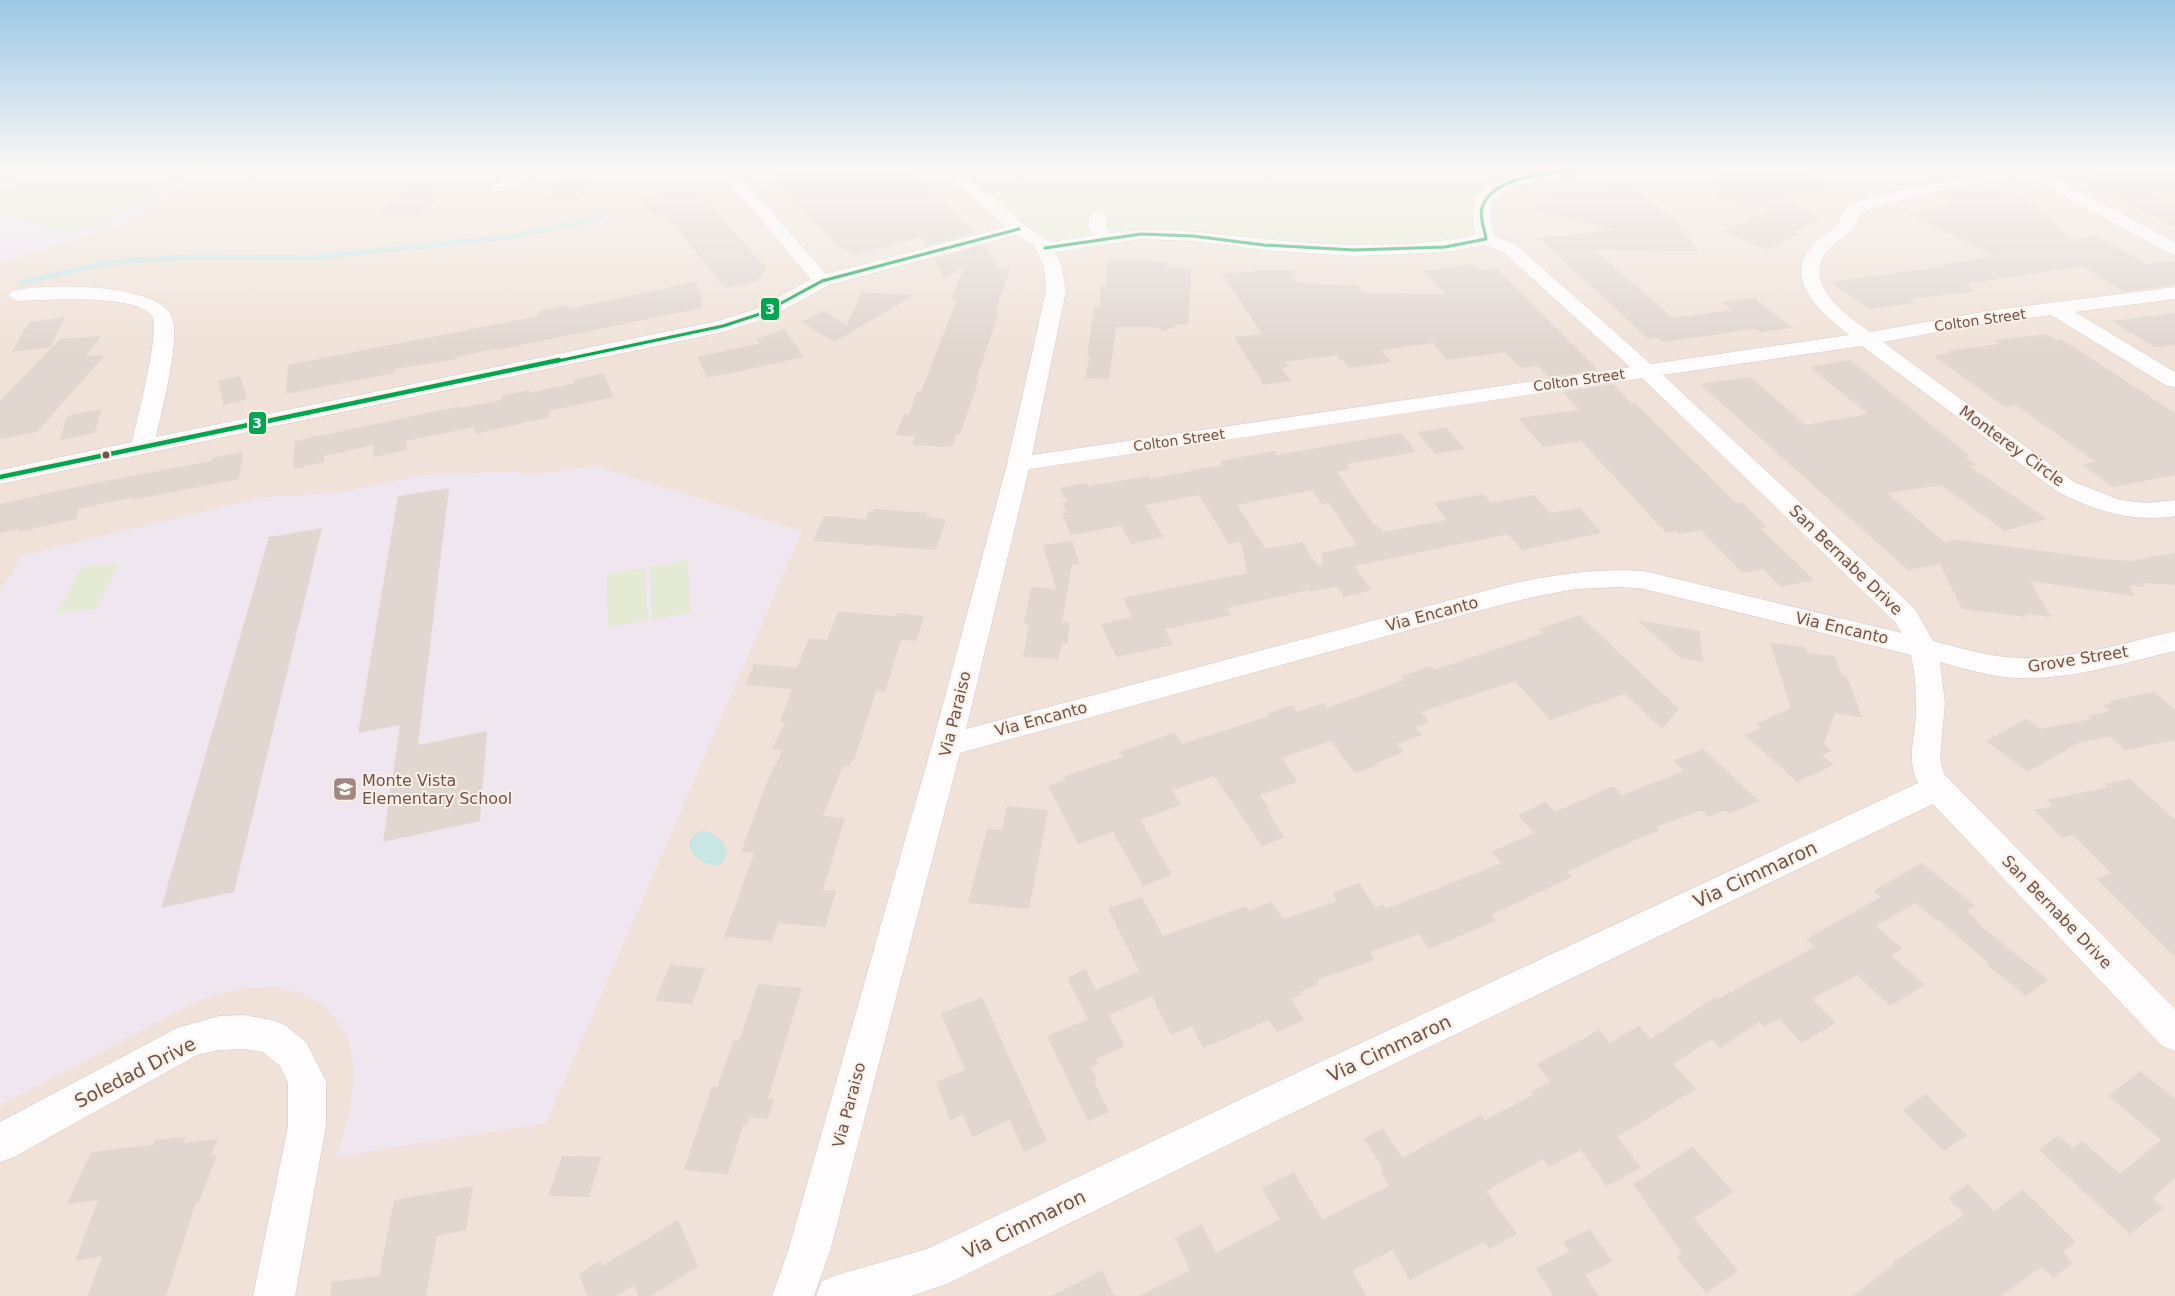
<svg xmlns="http://www.w3.org/2000/svg" width="2175" height="1296" font-family="'DejaVu Sans',sans-serif">
  <style>
    .residential { fill: #f0e2d8 }
    .education { fill: #efe6f0 }
    .green { fill: #e4ead3 }
    .water { fill: #cae6e4 }
    .lines { fill: none; stroke-linecap: round; stroke-linejoin: round }
    .stream { stroke: #cae6e4; stroke-width: 5 }
    .building { fill: #e1d6d0; fill-rule: evenodd }
    .minor-casing { stroke: #d3c9c5; stroke-width: 1 }
    .minor { fill: #fefcfc; fill-rule: evenodd }
    .bus-1-far1-casing { stroke: #fef1e8; stroke-width: 5.5 }
    .bus-1-casing { stroke: #fef1e8; stroke-width: 8 }
    .bus-1-far1 { stroke: #00a651; stroke-width: 3 }
    .bus-1 { stroke: #00a651; stroke-width: 4.5 }
    .bus-dot { fill: #71514a; stroke: #fef1e8; stroke-width: 2 }
    .labels { text-anchor: middle; dominant-baseline: central; stroke-width: 4; stroke-linejoin: round; paint-order: stroke }
    .far-street-label { font-size: 14px; fill: #71514a; stroke: #fef1e8 }
    .street-label { font-size: 16px; fill: #71514a; stroke: #fef1e8 }
    .poi-label { font-size: 16px; fill: #71514a; stroke: #fef1e8; text-anchor: start }
    .near-street-label { font-size: 19px; fill: #71514a; stroke: #fef1e8 }
    .line-badge { stroke: #fef1e8; stroke-width: 2 }
    .badge-label { font-size: 14px; text-anchor: middle; font-weight: bold; fill: #fff }
  </style>
  <rect width="100%" height="100%" fill="#f5eee8"/>
  <rect class="residential" x="0" y="170" width="2175" height="1126"/>
  <g class="education">
    <path d="M0,170H205L127,221L0,264Z"/>
    <path d="M596,466L802,531L546,1123L337,1157L350,1109L354,1068L347,1035L324,1006L304,994L274,987L240,989L209,997L186,1007L0,1106V592L21,556L263,497L334,493L425,475L514,471L529,475Z"/>
  </g>
  <g class="green">
    <path d="M44,170H189L111,221L68,234L0,213V192Z"/>
    <path d="M963,170H1553C1528,174 1475,177 1471,209C1470,216 1473,225 1474,232L1467,238L1452,241L1386,247L1255,241L1149,230C1123,230 1099,237 1073,239C1032,242 990,196 963,170Z"/>
    <path d="M687,560L691,612L652,620L650,567Z"/>
    <path d="M120,562L96,608L56,614L82,567Z"/>
    <path d="M645,568L648,620L608,628L607,574Z"/>
  </g>
  <path class="water" d="M703,830C716,833 725,841 727,855L722,864C700,871 673,840 703,830Z"/>
  <g class="lines">
    <path class="stream" d="M21,283L96,265L136,260L197,257L308,258L511,237L603,218"/>
  </g>
  <g class="building">
    <path d="M784,170H908L963,219L960,220L974,233L926,246L922,237L853,255L848,250L843,251L776,183Z"/>
    <path d="M1720,170H1800L1833,191L1787,196L1820,219L1794,232L1800,234L1766,250L1722,232L1772,209L1714,199Z"/>
    <path d="M2097,170H2175V184L2147,188L2175,207V227L2075,177H2106Z"/>
    <path d="M561,180L594,182L577,202L542,200Z"/>
    <path d="M1628,184L1672,217L1699,251L1594,250L1673,318L1732,310L1722,302L1754,298L1793,328L1759,332L1755,329L1663,342L1658,338L1648,339L1539,238L1614,230L1529,209L1542,194Z"/>
    <path d="M410,185L444,187L441,190L447,191L419,216L377,213Z"/>
    <path d="M694,186L766,268L758,281L725,288L665,214L654,216L639,198Z"/>
    <path d="M1955,190L2019,193L2030,204H2036L2071,240L2097,236L2147,264L2175,260V285L2125,292L2082,266L1966,284L1976,291L1910,299L1916,303L1869,309L1830,282L1946,266L1943,264L1995,256L1908,214L1952,203L1937,194Z"/>
    <path d="M985,245L999,268L1011,266L995,313H999L976,379H979L960,434H956L952,447L912,445L915,436L896,435L904,414H909L917,392H921L957,299H951L964,266L944,278L934,259Z"/>
    <path d="M1112,260H1151L1152,262H1167V268L1192,267L1188,325H1178L1165,331L1154,327H1116L1109,379L1085,378L1090,356H1087L1094,307H1100V286H1106V262H1112Z"/>
    <path d="M1472,264L1476,268L1482,269L1496,268L1598,370L1549,377L1538,366L1521,368L1505,352L1447,360L1433,343L1381,350L1391,362L1349,368L1343,360H1340L1336,355L1285,362L1289,367L1281,368L1291,381L1264,385L1234,337L1262,334L1222,273L1255,272L1254,270H1294L1297,283L1359,286L1360,292L1367,293L1445,294L1423,271Z"/>
    <path d="M696,282L703,302H700L702,308L497,350V348L457,357V359L394,369V373L286,394L288,365L539,316L538,311L567,305L568,309Z"/>
    <path d="M862,292L914,295L834,342L801,322L824,311L847,325Z"/>
    <path d="M2175,313V345L2154,347L2112,321Z"/>
    <path d="M66,317L50,347L12,352L29,322Z"/>
    <path d="M784,329L804,357L707,378L698,357L760,343L756,339Z"/>
    <path d="M2046,334L2056,340L2061,339L2175,413V475L2113,487L2082,464L2096,462L2016,405L2005,407L1934,356L1950,353L1948,351L2000,344L1995,340Z"/>
    <path d="M101,336L85,356L105,355L37,432L0,439V401L60,339Z"/>
    <path d="M1850,360L1970,456L1965,457L1976,465L1969,466L2047,519L2005,531L1941,485L1887,493L1944,542L1958,540L2102,559L2131,561L2175,553V585L2142,583L2145,587L2129,585L2135,596L2030,581L2051,617L2026,614L2027,617L1962,609L1940,564L1908,570L1700,384L1750,377L1806,425L1868,414L1810,367Z"/>
    <path d="M604,373L613,397L549,411L550,417L475,434L474,427L406,441L407,450L374,457L373,445L324,456V462L293,469L295,441L461,406V408L502,400L501,396L529,390L530,393L574,383L573,380Z"/>
    <path d="M240,376L247,399L224,405L218,381Z"/>
    <path d="M1613,384L1632,404L1635,403L1736,503L1742,502L1767,527L1760,528L1814,580L1781,587L1763,569L1742,573L1701,530L1679,534L1676,531L1666,533L1581,441L1543,447L1518,418L1580,410L1563,392Z"/>
    <path d="M101,409L95,433L60,440L67,416Z"/>
    <path d="M1447,428L1465,449L1435,454L1417,432Z"/>
    <path d="M1401,433L1416,452L1346,464L1350,469L1337,472L1374,525L1377,524L1383,532L1447,520L1434,503L1484,494L1491,503L1534,495L1550,513L1580,508L1601,533L1522,550L1508,534L1354,566L1372,590L1344,597L1337,586L1310,592L1309,590L1227,608L1231,615L1165,629L1173,645L1116,657L1101,624L1132,617L1123,598L1247,573L1241,542L1229,544L1199,495L1145,505L1163,537L1131,544L1121,526L1071,535L1062,513H1067L1062,503L1067,502L1060,488L1087,483L1089,486L1149,476L1150,479L1222,465L1220,461L1274,451L1277,455ZM1312,490L1322,504L1329,503L1357,545L1321,553L1323,564L1317,565L1302,542L1266,549L1237,505Z"/>
    <path d="M243,452L239,479L132,500L133,497L78,509L76,519L19,532V529L0,533V504L90,484L211,461L212,458Z"/>
    <path d="M449,488L418,745L487,731L480,821L383,842L400,725L358,733L398,496Z"/>
    <path d="M875,509L928,513L926,517L946,519L936,550L813,541L824,516L866,519L869,511L874,512Z"/>
    <path d="M322,528L234,892L161,908L269,537Z"/>
    <path d="M1072,541L1079,564L1072,565L1062,622H1070L1067,644H1062L1058,659L1023,657L1029,625L1024,624L1031,587L1056,589L1043,545Z"/>
    <path d="M838,612L896,616L897,613L924,616L917,641L901,640L885,692L876,691L854,761H851L849,767L843,766L823,816L845,818L823,890L836,891L825,927L778,923L772,941L724,937L754,853L741,852L766,784L782,751L772,749L785,723L780,722L792,689L745,685L754,664L797,668L809,638L827,640Z"/>
    <path d="M1579,615L1679,709L1662,729L1625,694L1550,720L1515,681L1421,712L1429,722L1415,727L1422,735L1397,744L1404,752L1376,763L1378,765L1355,773L1331,741L1281,758L1298,782L1260,795L1269,808L1266,809L1285,837L1262,846L1214,776L1172,790L1181,805L1140,820L1172,875L1143,886L1113,832L1078,844L1048,786L1065,780L1063,777L1123,757L1119,752L1174,733L1182,744L1269,716L1267,714L1292,705L1297,712L1323,703L1327,708L1404,680L1401,676L1431,666L1434,670L1544,633L1539,629Z"/>
    <path d="M1637,620L1699,631L1703,662L1681,658Z"/>
    <path d="M1770,643L1805,647L1808,653L1835,656L1842,676L1847,677L1862,717L1835,713L1824,744L1832,751L1822,755L1834,765L1797,782L1745,735L1761,728L1756,724L1791,708Z"/>
    <path d="M2154,692L2175,710V740L2125,750L2110,737L2080,742L2028,772L1986,741L2026,719L2040,729L2092,719L2087,716L2110,711L2103,705L2112,704L2108,701Z"/>
    <path d="M1703,749L1759,801L1729,814L1725,810L1709,817L1701,810L1656,827L1659,831L1635,840L1567,872L1572,877L1491,915L1496,921L1429,949L1419,934L1370,952L1375,960L1317,980L1319,984L1300,992L1302,995L1291,999L1304,1020L1277,1032L1269,1020L1203,1048L1192,1026L1171,1035L1152,996L1109,1015L1125,1046L1096,1059L1098,1064L1091,1067L1097,1080L1094,1082L1109,1112L1088,1121L1047,1036L1088,1019L1067,978L1085,969L1096,990L1139,971L1108,908L1142,897L1163,936L1246,906L1249,911L1271,902L1283,919L1337,901L1332,893L1359,883L1375,907L1383,904L1386,909L1502,863L1491,852L1534,833L1518,815L1546,802L1555,812L1613,786L1622,795L1684,771L1673,761Z"/>
    <path d="M2130,779L2175,820V957L2096,878L2112,874L2073,835L2062,838L2034,810L2053,806L2047,800L2108,787L2105,784Z"/>
    <path d="M1007,806L1048,810L1029,909L968,903L987,829L1002,830Z"/>
    <path d="M1922,863L1975,906L1967,911L1978,921L1976,922L2048,980L2026,996L1986,964L1988,963L1939,920L1937,921L1915,903L1876,926L1902,949L1891,955L1925,985L1890,1006L1857,975L1812,999L1836,1023L1802,1043L1779,1019L1764,1027L1759,1022L1720,1048L1712,1039L1673,1064L1696,1089L1617,1137L1641,1168L1607,1186L1581,1150L1549,1167L1543,1159L1486,1191L1517,1234L1489,1249L1484,1242L1410,1280L1392,1250L1352,1271L1367,1296H1139L1190,1270L1175,1238L1202,1224L1216,1253L1280,1219L1262,1188L1294,1172L1322,1220L1389,1186L1381,1172L1384,1170L1364,1138L1383,1129L1402,1158L1481,1115L1485,1120L1533,1095L1531,1092L1550,1082L1537,1064L1599,1030L1610,1043L1639,1026L1650,1039L1716,997L1718,999L1815,947L1806,939L1881,897L1873,891Z"/>
    <path d="M670,965L705,968L692,1004L655,1001Z"/>
    <path d="M758,984L802,988L768,1098L774,1099L768,1119L749,1117L747,1126L743,1125L728,1174L684,1170L712,1087H717L733,1041H739Z"/>
    <path d="M982,997L1047,1141L1024,1152L1010,1120L972,1137L963,1114L950,1120L936,1082L965,1070L941,1014Z"/>
    <path d="M2140,1071L2175,1099V1178L2152,1198L2163,1208L2130,1234L2039,1150L2058,1135L2072,1148L2082,1141L2120,1174L2161,1140L2109,1096Z"/>
    <path d="M1926,1094L1967,1135L1944,1151L1903,1110Z"/>
    <path d="M186,1137L183,1143L218,1139L211,1155H217L199,1202H196L166,1296H88L102,1256L75,1261L98,1200L67,1204L91,1152L153,1145L155,1140Z"/>
    <path d="M1693,1147L1733,1192L1694,1218L1738,1271L1706,1293L1676,1257L1682,1253L1633,1184Z"/>
    <path d="M562,1156L601,1157L589,1197L548,1196Z"/>
    <path d="M1968,1184L1994,1211L2023,1190L2076,1242L2063,1252L2073,1263L2053,1278L2042,1267L2000,1296H1853L1895,1264L1893,1262L1964,1215L1948,1198Z"/>
    <path d="M473,1186L466,1230L437,1236L426,1296H331V1282L379,1276L394,1200Z"/>
    <path d="M678,1220L698,1266L651,1296H638L634,1285L616,1296H587L579,1274L600,1261L602,1266Z"/>
    <path d="M1590,1229L1612,1262L1585,1275L1599,1296H1553L1536,1268L1570,1252L1563,1242Z"/>
    <path d="M1102,1270L1114,1296H1052Z"/>
  </g>
  <g class="lines">
    <defs>
      <g id="minor">
        <path d="M515,170H537L535,174L521,180L507,191H495L493,187L509,172Z"/>
        <path d="M719,170H735L826,274L1006,227L942,170H960L1025,225L1050,242L1094,235L1088,228L1089,217L1092,213L1098,212L1104,213L1107,217L1106,227L1111,233C1166,225 1210,234 1263,239C1334,246 1407,249 1476,235C1475,227 1471,217 1473,208C1483,167 1555,170 1587,170L1585,174L1579,175C1557,177 1496,180 1491,209C1489,217 1493,228 1495,236L1515,244L1651,364L1849,335C1824,315 1783,282 1810,248C1818,238 1830,231 1839,223L1840,217L1847,207L1860,200L1921,185L1996,170H2040L2175,242V255L2169,253L2023,174L1922,195L1872,208L1859,215C1857,219 1857,224 1854,228C1845,238 1832,243 1825,254C1804,286 1848,316 1870,332L1988,311L2175,287V299L2075,312L2175,372V387L2167,386L2051,315L1988,323L1883,342L2074,482L2120,500L2146,503L2175,500V516C2133,523 2095,511 2058,492L1862,346L1663,375L1915,609L1933,641C1954,646 1975,653 1997,656C2056,664 2118,645 2175,631V651C2118,664 2056,685 1997,676C1978,673 1959,667 1940,662L1945,703L1940,759L1944,774L2175,1009V1051L2162,1046L1933,804L1280,1119L947,1284L911,1296H816L822,1281L837,1275L927,1249L1254,1093L1918,783C1906,759 1915,739 1916,714C1917,694 1915,674 1911,655L1644,589L1621,587L1576,589L1533,597L1489,608L960,753L830,1251L814,1296H772L788,1251L932,745L1007,464L1046,291L1044,267L1034,246L1016,235L829,285L770,317L723,332L0,484V470L132,442C137,422 159,333 153,318C142,293 44,300 19,301L12,299L9,295L12,291C42,283 165,282 173,320C179,345 162,410 156,437L718,321L756,309L811,279ZM1141,239L1193,241L1264,250L1354,256L1445,252L1484,245L1503,252L1630,367L1032,455L1066,291L1062,267L1055,252ZM1642,378L1895,622L1902,633L1644,571C1598,568 1556,574 1511,584L966,729L1029,469Z"/>
        <path d="M244,1015L272,1020L285,1025L306,1042L326,1081V1126L295,1296H253L288,1126V1083L280,1066L263,1052L244,1049L219,1050L197,1055L14,1157L0,1162V1122L177,1028L219,1016Z"/>
      </g>
    </defs>
    <use href="#minor" class="minor-casing"/>
    <use href="#minor" class="minor"/>
    <defs>
      <g id="bus-1-far1">
        <path d="M1045,248L1141,234L1193,236L1264,245L1354,250L1445,247L1486,239C1485,230 1479,218 1482,208C1491,176 1551,173 1579,170"/>
        <path d="M553,362L723,326L763,313L822,281L1019,229"/>
      </g>
      <path id="bus-1" d="M0,477L559,360"/>
    </defs>
    <use href="#bus-1-far1" class="bus-1-far1-casing"/>
    <use href="#bus-1" class="bus-1-casing"/>
    <use href="#bus-1-far1" class="bus-1-far1"/>
    <use href="#bus-1" class="bus-1"/>
  </g>
  <linearGradient id="sky" x2="0" y2="1"><stop stop-color="#9cc8e6"/><stop offset="0.48" stop-color="#faf7f5"/><stop offset="1" stop-color="#faf7f5" stop-opacity="0"/></linearGradient>
  <rect width="2175" height="351" fill="url(#sky)"/>
  <defs>
    <symbol id="school-square" viewBox="-11 -11 22 22"><rect x="-9" y="-9" width="18" height="18" rx="4" fill="#9f8881" stroke="#fef1e8"/><path d="M0-5L7-2L0 1L-7-2ZM-4 1L0 2.5L4 1V4Q0 6-4 4Z" fill="#fff"/></symbol>
  </defs>
  <g fill-rule="evenodd">
    <use href="#school-square" x="331" y="775" width="28" height="28"/>
  </g>
  <circle class="bus-dot" cx="106" cy="455" r="4.5"/>
  <g class="labels">
    <g class="far-street-label">
      <text transform="translate(1980 320) rotate(-8)">Colton Street</text>
      <text transform="translate(1579 380) rotate(-8)">Colton Street</text>
      <text transform="translate(1179 440) rotate(-8)">Colton Street</text>
    </g>
    <g class="street-label">
      <text transform="translate(2012 446) rotate(36)">Monterey Circle</text>
      <text transform="translate(1846 560) rotate(44)">San Bernabe Drive</text>
      <text transform="translate(1432 614) rotate(-15)">Via Encanto</text>
      <text transform="translate(1842 628) rotate(13)">Via Encanto</text>
      <text transform="translate(2078 659) rotate(-9)">Grove Street</text>
      <text transform="translate(955 714) rotate(-76)">Via Paraiso</text>
      <text transform="translate(1041 719) rotate(-15)">Via Encanto</text>
      <text transform="translate(2057 912) rotate(46)">San Bernabe Drive</text>
      <text transform="translate(849 1105) rotate(-75)">Via Paraiso</text>
    </g>
    <g class="poi-label">
      <text x="362" y="780">Monte Vista<tspan x="362" dy="18">Elementary School</tspan></text>
    </g>
    <g class="near-street-label">
      <text transform="translate(1755 874) rotate(-25)">Via Cimmaron</text>
      <text transform="translate(1389 1048) rotate(-25)">Via Cimmaron</text>
      <text transform="translate(135 1072) rotate(-27)">Soledad Drive</text>
      <text transform="translate(1024 1224) rotate(-26)">Via Cimmaron</text>
    </g>
  </g>
  <g class="line-badge">
    <rect x="760" y="297" width="20" height="24" rx="5" fill="#00a651"/>
    <rect x="248" y="411" width="19" height="24" rx="5" fill="#00a651"/>
  </g>
  <g class="badge-label">
    <text x="770" y="314">3</text>
    <text x="257" y="428">3</text>
  </g>
</svg>
